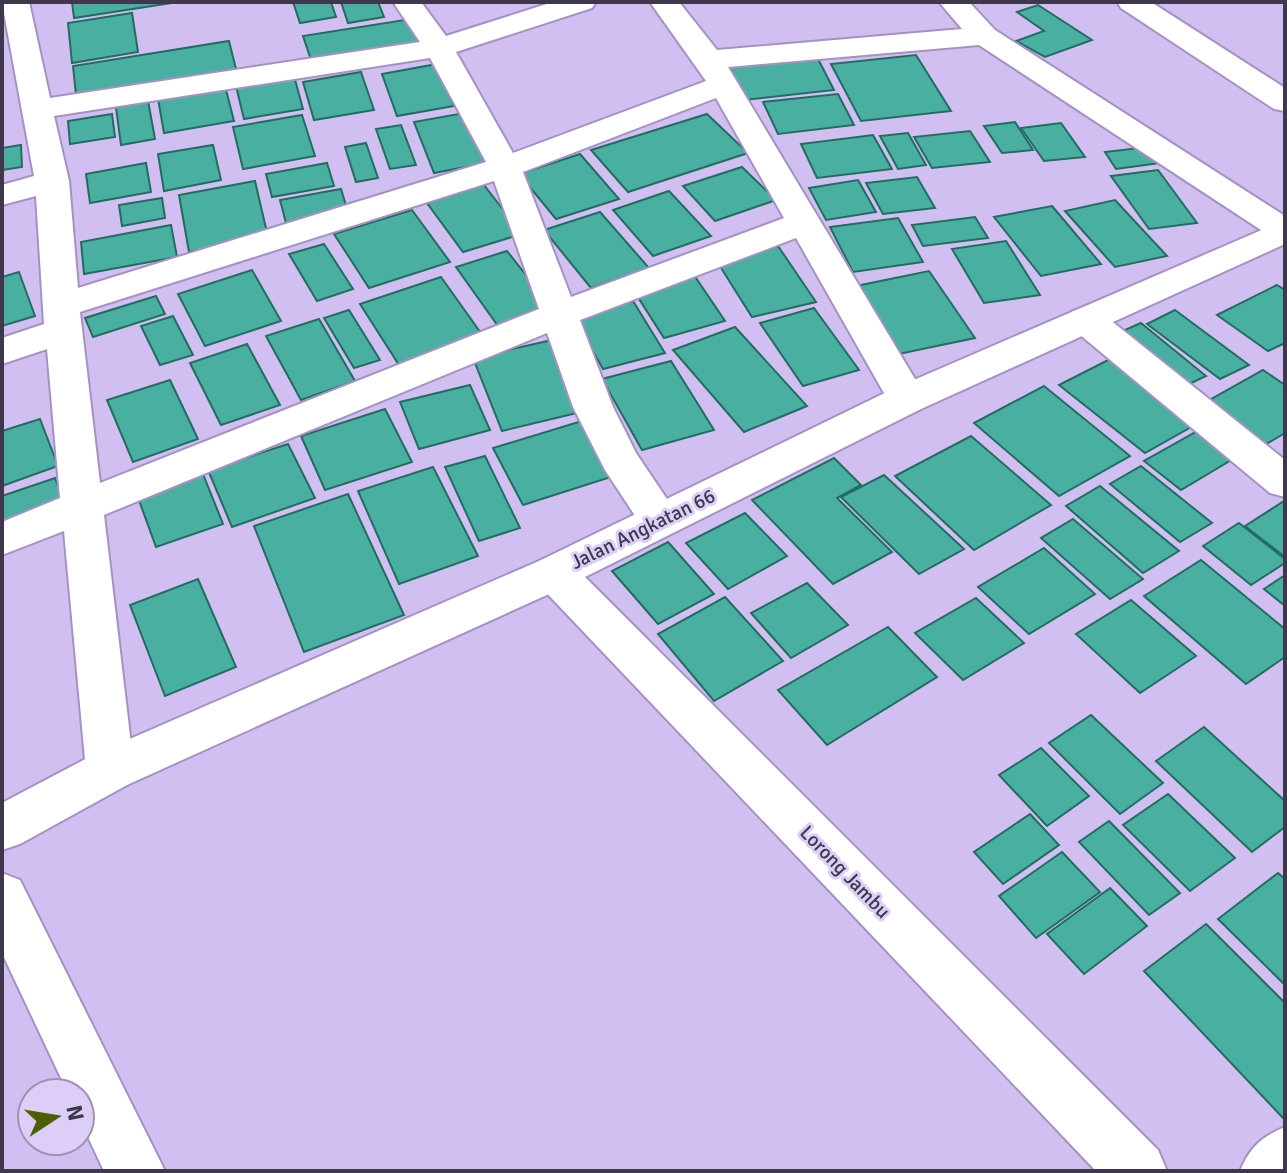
<svg xmlns="http://www.w3.org/2000/svg" width="1287" height="1173" font-family="Signika,sans-serif">
  <style>
    .building { fill: #49b0a1; stroke: #236c62; stroke-width: 2 }
    .lines { fill: none; stroke-linecap: round; stroke-linejoin: round }
    .minor-casing { stroke: #a592c3; stroke-width: 4 }
    .tertiary-casing { stroke: #a592c3; stroke-width: 4 }
    .minor { fill: #fff; fill-rule: evenodd }
    .tertiary { fill: #fff; fill-rule: evenodd }
    .labels { text-anchor: middle; dominant-baseline: central; stroke-width: 6; stroke-linejoin: round; paint-order: stroke }
    .street-label { font-size: 20px; fill: #3f374b; stroke: #ddcef7 }
  </style>
  <rect width="100%" height="100%" fill="#d2bff2"/>
  <g class="building">
    <path d="M72,2H178L74,18Z"/>
    <path d="M293,2H331L336,17L300,23Z"/>
    <path d="M341,2H378L384,17L348,23Z"/>
    <path d="M1038,5L1092,40L1045,57L1016,41L1044,31L1017,12Z"/>
    <path d="M132,13L138,52L72,63L68,23Z"/>
    <path d="M417,18L428,44L312,63L303,36Z"/>
    <path d="M229,41L236,69L76,95L73,66Z"/>
    <path d="M816,55L834,90L745,100L729,65Z"/>
    <path d="M916,55L951,111L861,121L831,64Z"/>
    <path d="M437,64L454,106L397,116L382,74Z"/>
    <path d="M361,72L374,110L314,120L303,82Z"/>
    <path d="M294,76L303,109L244,119L236,86Z"/>
    <path d="M224,82L234,121L164,133L157,93Z"/>
    <path d="M838,94L854,125L778,134L763,102Z"/>
    <path d="M147,95L155,139L121,145L115,100Z"/>
    <path d="M464,113L486,163L434,173L414,122Z"/>
    <path d="M112,114L115,137L70,144L68,121Z"/>
    <path d="M707,114L748,153L628,192L591,150Z"/>
    <path d="M302,115L315,156L243,169L233,127Z"/>
    <path d="M1015,122L1033,150L1002,153L984,126Z"/>
    <path d="M1061,123L1085,157L1044,161L1021,128Z"/>
    <path d="M401,125L416,165L390,169L376,129Z"/>
    <path d="M970,131L990,162L932,168L914,137Z"/>
    <path d="M908,133L926,165L898,169L880,136Z"/>
    <path d="M873,135L892,169L817,178L801,144Z"/>
    <path d="M366,143L378,178L356,182L345,147Z"/>
    <path d="M21,145L22,167L2,170V148Z"/>
    <path d="M213,145L221,180L164,191L158,154Z"/>
    <path d="M1148,147L1160,163L1116,169L1105,152Z"/>
    <path d="M580,154L619,199L556,219L519,174Z"/>
    <path d="M146,163L151,192L90,203L86,174Z"/>
    <path d="M327,163L334,186L272,197L266,174Z"/>
    <path d="M742,167L776,200L715,221L683,186Z"/>
    <path d="M1158,170L1197,223L1149,229L1111,176Z"/>
    <path d="M917,177L935,208L883,214L866,183Z"/>
    <path d="M858,180L876,212L826,220L809,188Z"/>
    <path d="M255,181L268,237L189,252L179,195Z"/>
    <path d="M484,185L522,234L463,252L427,203Z"/>
    <path d="M341,189L348,212L286,223L280,200Z"/>
    <path d="M669,191L711,236L653,256L613,210Z"/>
    <path d="M162,198L165,218L122,226L119,205Z"/>
    <path d="M1115,200L1167,256L1115,267L1065,211Z"/>
    <path d="M1052,206L1101,264L1041,276L994,217Z"/>
    <path d="M412,210L450,262L369,288L334,234Z"/>
    <path d="M600,212L649,268L591,288L544,230Z"/>
    <path d="M975,217L988,238L923,246L912,225Z"/>
    <path d="M898,218L923,262L853,272L830,227Z"/>
    <path d="M171,225L177,257L84,274L81,242Z"/>
    <path d="M1006,241L1040,295L984,303L952,249Z"/>
    <path d="M324,244L353,289L317,301L289,254Z"/>
    <path d="M778,246L816,302L752,317L716,260Z"/>
    <path d="M507,251L552,308L498,326L456,267Z"/>
    <path d="M252,270L281,321L205,346L178,294Z"/>
    <path d="M929,271L975,338L899,354L856,286Z"/>
    <path d="M19,272L35,316L2,326V277Z"/>
    <path d="M694,275L725,321L664,338L634,291Z"/>
    <path d="M441,277L483,336L399,365L360,304Z"/>
    <path d="M1277,285L1285,290V343L1268,351L1217,315Z"/>
    <path d="M156,296L165,314L93,337L85,318Z"/>
    <path d="M633,301L665,353L603,369L573,316Z"/>
    <path d="M814,308L859,370L803,386L760,323Z"/>
    <path d="M349,310L380,360L354,368L324,318Z"/>
    <path d="M1175,310L1249,365L1220,379L1147,324Z"/>
    <path d="M173,316L193,355L160,365L141,326Z"/>
    <path d="M319,319L355,381L301,400L266,336Z"/>
    <path d="M1141,323L1206,376L1183,387L1118,333Z"/>
    <path d="M735,327L807,406L744,432L673,350Z"/>
    <path d="M552,340L585,411L502,431L473,358Z"/>
    <path d="M247,344L280,405L221,425L190,363Z"/>
    <path d="M1116,356L1202,421L1145,453L1059,385Z"/>
    <path d="M671,361L714,430L642,450L602,379Z"/>
    <path d="M1263,370L1285,385V433L1256,450L1199,406Z"/>
    <path d="M170,380L198,439L133,462L107,400Z"/>
    <path d="M470,385L490,430L419,449L400,402Z"/>
    <path d="M1044,386L1130,456L1059,496L974,423Z"/>
    <path d="M385,409L412,462L325,490L301,436Z"/>
    <path d="M40,419L58,466L2,486V431Z"/>
    <path d="M582,421L614,476L523,505L493,448Z"/>
    <path d="M1201,429L1238,456L1181,490L1144,461Z"/>
    <path d="M971,436L1051,505L974,550L895,476Z"/>
    <path d="M288,444L315,498L232,527L208,470Z"/>
    <path d="M485,456L520,528L479,541L445,467Z"/>
    <path d="M834,458L861,485L837,498L892,552L833,584L752,500Z"/>
    <path d="M1141,466L1212,523L1180,542L1110,484Z"/>
    <path d="M433,467L478,556L399,584L358,491Z"/>
    <path d="M203,474L223,524L156,547L137,495Z"/>
    <path d="M884,475L964,549L919,574L841,497Z"/>
    <path d="M55,478L66,507L2,529V496Z"/>
    <path d="M1100,486L1179,551L1143,573L1066,506Z"/>
    <path d="M348,494L404,615L304,652L254,526Z"/>
    <path d="M1284,501L1285,502V557L1245,526Z"/>
    <path d="M745,513L787,556L728,589L686,543Z"/>
    <path d="M1073,519L1143,579L1110,599L1041,538Z"/>
    <path d="M1239,523L1285,559V563L1251,585L1203,546Z"/>
    <path d="M668,542L714,594L658,624L612,571Z"/>
    <path d="M1044,548L1095,594L1029,634L978,587Z"/>
    <path d="M1201,560L1285,629V657L1246,684L1144,596Z"/>
    <path d="M1285,575V606L1264,589Z"/>
    <path d="M198,579L236,667L165,696L130,605Z"/>
    <path d="M807,583L848,625L791,658L751,613Z"/>
    <path d="M725,597L783,661L714,701L658,634Z"/>
    <path d="M976,598L1024,643L963,680L915,633Z"/>
    <path d="M1131,600L1196,656L1140,693L1076,634Z"/>
    <path d="M888,627L937,677L827,745L778,690Z"/>
    <path d="M1091,715L1163,783L1120,814L1049,743Z"/>
    <path d="M1204,727L1285,801V827L1252,852L1156,761Z"/>
    <path d="M1041,748L1089,796L1047,826L999,775Z"/>
    <path d="M1168,794L1235,858L1190,891L1123,825Z"/>
    <path d="M1030,814L1059,845L1003,884L974,852Z"/>
    <path d="M1109,821L1180,893L1149,915L1079,842Z"/>
    <path d="M1062,852L1100,892L1036,938L999,896Z"/>
    <path d="M1278,873L1285,879V985L1218,919Z"/>
    <path d="M1110,888L1147,926L1084,974L1047,934Z"/>
    <path d="M1206,924L1285,1003L1284,1119L1144,971Z"/>
  </g>
  <g class="lines">
    <defs>
      <g id="minor">
        <path d="M2,2H29L50,98L420,42L393,2H421L446,36L553,2H596L592,8L456,52L513,153L706,81L650,2H679L717,50L962,29L939,2H969L995,30L1285,216V242L1273,238L979,45L728,67L927,399L921,409L907,412L893,409L796,238L580,320L613,407L636,453L681,520L675,531L660,536L645,531L605,470L573,407L547,333L104,515L134,770L127,785L110,791L93,785L86,770L64,531L2,555V522L60,498L47,349L2,364V338L44,324L36,196L2,205V185L34,176ZM430,58L486,162L78,288L69,181L54,116ZM716,98L784,218L571,297L523,172ZM494,181L539,309L100,483L80,312Z"/>
        <path d="M1117,2H1151L1285,88V111L1274,109L1121,8Z"/>
        <path d="M1086,308L1099,311L1285,460V497L1270,493L1073,329L1068,320L1073,311Z"/>
        <path d="M554,556L569,561L1158,1150L1167,1171H1096L539,585L532,573L539,561Z"/>
        <path d="M2,873L20,880L165,1171H104L80,1120V1093H68L2,953Z"/>
        <path d="M1285,1127V1171H1240C1250,1147 1261,1137 1285,1127Z"/>
      </g>
      <path id="tertiary" d="M1285,220V244L921,409L569,585L127,785L20,844L2,850V803L93,755L539,561L893,389Z"/>
    </defs>
    <use href="#minor" class="minor-casing"/>
    <use href="#tertiary" class="tertiary-casing"/>
    <use href="#minor" class="minor"/>
    <use href="#tertiary" class="tertiary"/>
  </g>
  <g class="labels">
    <g class="street-label">
      <text transform="translate(643 529) rotate(-26)">Jalan Angkatan 66</text>
      <text transform="translate(845 872) rotate(46)">Lorong Jambu</text>
    </g>
  </g>
  <rect width="1287" height="1173" fill="none" stroke="#3f374b" stroke-width="8"/>
  <g transform="translate(56 1117) rotate(78)"><circle r="38" fill="#ddcef7" stroke="#9e92b2" stroke-width="2"/>
  <path d="M0-6L14 30L0 20L-14 30Z" fill="#4d5f05"/>
  <text y="-12" font-size="22" font-weight="bold" text-anchor="middle" fill="#3f374b">N</text>
  </g>
</svg>
